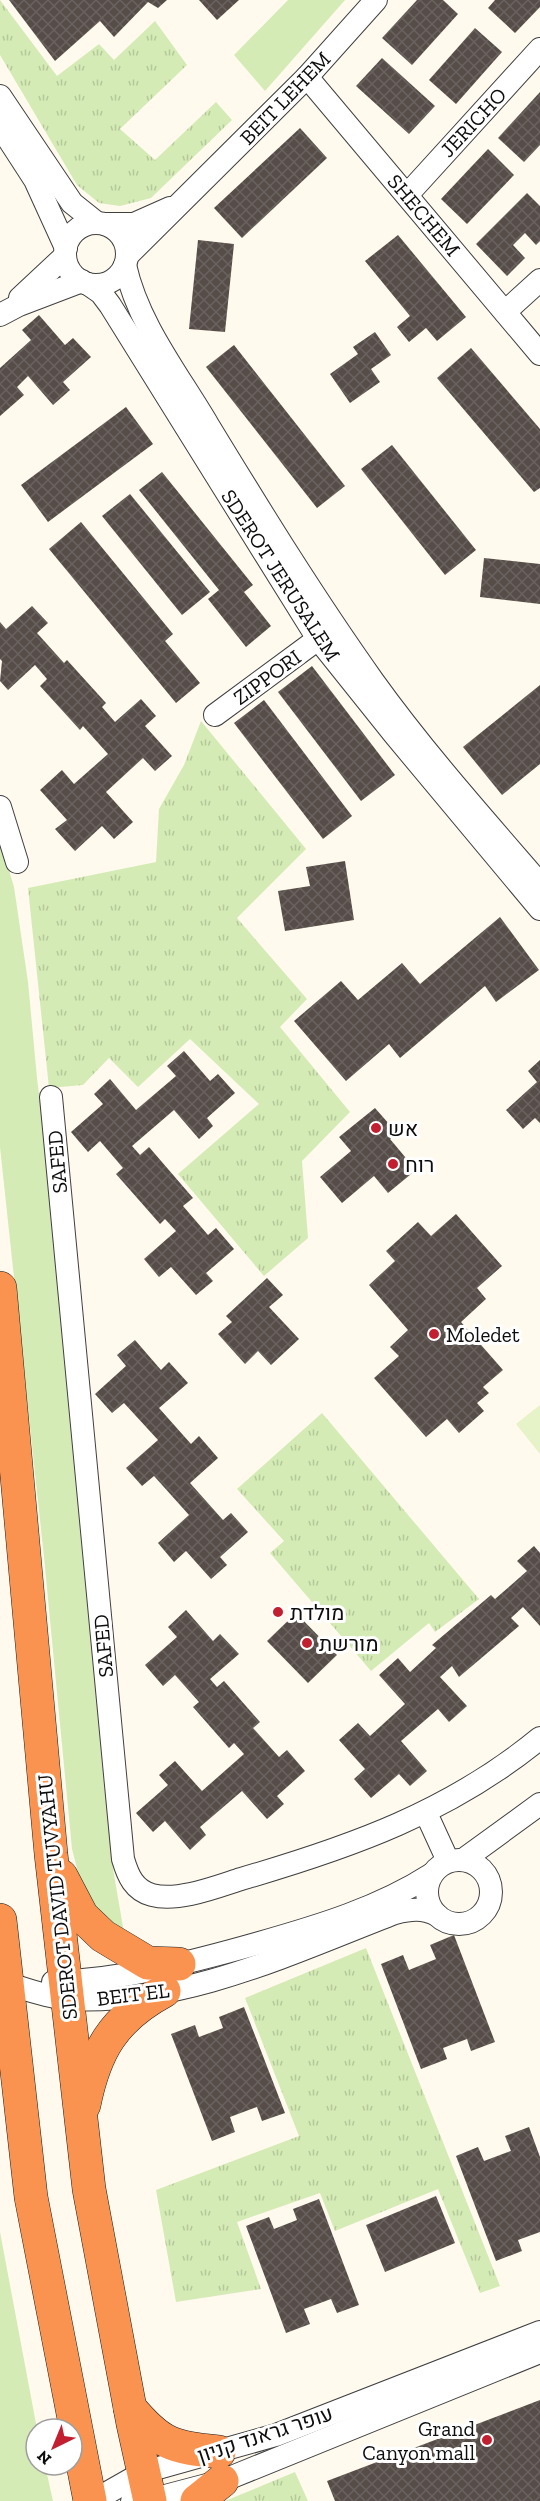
<svg xmlns="http://www.w3.org/2000/svg" width="540" height="2501" font-family="'Zilla Slab',Heebo,serif">
  <style>
    .grass { fill: #d4ebb5 }
    .park { fill: url(#park-tufts) }
    .pitch { fill: #e6f2c7 }
    .building { fill: url(#building-cross-hatch) }
    .lines { fill: none; stroke-linecap: round; stroke-linejoin: round }
    .minor-casing { stroke: #404040; stroke-width: 24 }
    .highway-casing { stroke: #1e1e1e; stroke-width: 34 }
    .minor { stroke: #fff; stroke-width: 22 }
    .highway { stroke: #fa9350; stroke-width: 33 }
    .poi-dot { fill: #c22031; stroke: #fff; stroke-width: 2 }
    .labels { text-anchor: middle; dominant-baseline: central; stroke-width: 6; stroke-linejoin: round; paint-order: stroke }
    .street-label { font-size: 21px; fill: #0d0d0d; stroke: #fff }
    .poi-label { font-size: 21px; fill: #0d0d0d; stroke: #fff; text-anchor: start }
  </style>
  <defs>
    <pattern id="park-tufts" width="24" height="20" patternUnits="userSpaceOnUse" patternTransform="scale(1.5)"><rect width="24" height="20" fill="#d4ebb5"/><path d="M3 7l-1-3M5 7V3M7 7l1-3M15 17l-1-3M17 17v-4M19 17l1-3" fill="none" stroke="#b5c89a"/></pattern>
    <pattern id="building-cross-hatch" width="8" height="8" patternUnits="userSpaceOnUse" patternTransform="scale(1.5)"><rect width="8" height="8" fill="#564d49"/><path d="M0 0l8 8M0 8l8-8" fill="none" stroke="#69625f"/></pattern>
  </defs>
  <rect width="100%" height="100%" fill="#fffaed"/>
  <g class="grass">
    <path d="M288,0H345L265,91L234,55Z"/>
    <path d="M0,841L14,887L28,982L37,1078L50,1183L113,1869L124,1933L103,1920L80,1880L72,1849L44,1557L0,1147Z"/>
    <path d="M0,2232L37,2429L36,2465H45L53,2501H0Z"/>
  </g>
  <g class="park">
    <path d="M0,0L57,76L99,44L114,60L155,21L187,65L120,129L155,160L216,102L232,120L151,198L120,206L99,203L77,185L0,55Z"/>
    <path d="M201,721L306,849L237,918L307,999L280,1027L350,1112L302,1161L308,1238L264,1276L178,1174L259,1104L190,1039L138,1087L109,1058L83,1085L49,1088L28,888L156,862L159,809L184,765Z"/>
    <path d="M322,1413L479,1599L435,1632L429,1623L371,1671L270,1553L284,1541L237,1489Z"/>
    <path d="M366,1948L500,2286L480,2293L438,2189L335,2231L320,2193L237,2222L261,2289L176,2302L156,2190L299,2136L245,1998Z"/>
    <path d="M295,2472L308,2501H225Z"/>
  </g>
  <path class="pitch" d="M540,1405V1454L516,1424Z"/>
  <g class="building">
    <path d="M9,0H167L158,8L148,2L114,37L100,21L55,61Z"/>
    <path d="M199,0H239L217,20Z"/>
    <path d="M417,0H443L458,14L412,65L382,38Z"/>
    <path d="M495,0H540V7L515,33L488,8Z"/>
    <path d="M475,28L502,52L456,104L429,80Z"/>
    <path d="M382,58L435,106L409,134L356,86Z"/>
    <path d="M540,92V145L524,162L498,138Z"/>
    <path d="M300,128L327,158L242,238L214,208Z"/>
    <path d="M488,149L514,175L467,224L441,199Z"/>
    <path d="M527,193L540,206V241L536,245L525,233L513,245L525,258L507,276L476,244Z"/>
    <path d="M398,235L466,317L437,341L426,328L409,342L397,327L410,316L365,261Z"/>
    <path d="M198,240L234,244L225,332L189,329Z"/>
    <path d="M39,315L65,345L73,338L91,357L63,382L70,390L53,405L28,376L17,387L24,395L0,416V368L31,340L22,330Z"/>
    <path d="M375,332L391,355L371,369L380,382L350,403L330,374L358,354L353,347Z"/>
    <path d="M234,345L345,486L317,508L206,367Z"/>
    <path d="M471,348L540,429V488L534,492L437,378Z"/>
    <path d="M126,407L153,444L48,522L21,485Z"/>
    <path d="M392,445L476,550L445,575L361,469Z"/>
    <path d="M162,472L253,585L244,592L271,626L246,647L208,599L219,590L139,490Z"/>
    <path d="M130,494L210,592L182,615L102,516Z"/>
    <path d="M81,522L173,634L165,641L200,683L176,703L49,549Z"/>
    <path d="M484,558L540,564V604L480,597Z"/>
    <path d="M32,606L48,623L37,633L64,663L67,660L106,703L102,707L115,722L141,699L156,716L145,726L172,756L155,771L143,758L106,792L133,822L114,839L102,826L75,851L55,829L67,820L40,790L62,770L74,784L108,754L83,726L80,730L40,686L47,679L35,665L8,690L0,681L2,661L0,659V622L6,629Z"/>
    <path d="M312,666L395,775L361,801L278,692Z"/>
    <path d="M540,685V764L502,795L463,747Z"/>
    <path d="M264,700L352,816L323,839L234,723Z"/>
    <path d="M345,861L354,920L285,931L278,891L310,886L306,867Z"/>
    <path d="M500,917L539,970L496,1002L485,986L400,1058L389,1044L346,1081L294,1021L341,981L358,1000L402,963L420,984Z"/>
    <path d="M184,1051L210,1081L218,1074L235,1093L207,1118L213,1126L199,1139L174,1110L132,1146L140,1155L149,1147L193,1198L183,1206L208,1235L216,1228L234,1249L206,1273L213,1281L196,1295L171,1267L159,1277L144,1259L176,1231L165,1219L160,1224L116,1174L123,1168L100,1141L88,1152L71,1132L103,1104L94,1094L110,1079L136,1110L176,1076L167,1066Z"/>
    <path d="M540,1060V1123L535,1118L523,1129L506,1110L537,1082L528,1071Z"/>
    <path d="M375,1108L397,1133L390,1139L416,1170L388,1193L374,1176L342,1203L320,1177L351,1151L339,1137Z"/>
    <path d="M456,1214L502,1266L477,1288L486,1299L461,1322L503,1370L483,1387L489,1393L477,1403L484,1411L459,1433L447,1419L426,1437L374,1378L399,1356L390,1347L408,1330L369,1285L395,1261L386,1251L418,1222L431,1236Z"/>
    <path d="M267,1278L283,1295L269,1307L299,1339L271,1365L258,1351L245,1364L218,1334L232,1322L226,1316Z"/>
    <path d="M135,1340L161,1370L169,1362L188,1383L159,1408L191,1444L199,1436L218,1458L190,1483L223,1520L231,1513L248,1532L220,1557L227,1565L211,1579L186,1551L174,1562L158,1543L189,1515L154,1476L142,1486L126,1468L158,1440L124,1403L112,1413L95,1394L126,1366L117,1355Z"/>
    <path d="M534,1546L540,1553V1626L523,1607L511,1618L519,1626L459,1677L452,1666L440,1677L467,1706L449,1722L438,1709L401,1741L427,1771L410,1786L399,1774L371,1798L354,1779L365,1769L339,1740L358,1723L370,1736L405,1704L379,1675L398,1658L410,1672L436,1648L432,1645L491,1595L495,1599L527,1571L517,1561Z"/>
    <path d="M186,1610L213,1641L220,1634L239,1654L210,1679L217,1687L224,1681L260,1722L253,1728L279,1757L287,1750L305,1771L277,1796L284,1804L267,1819L242,1791L200,1827L206,1835L190,1850L165,1821L153,1832L136,1813L168,1785L159,1775L175,1761L202,1791L244,1754L234,1743L229,1748L193,1707L199,1702L175,1675L163,1686L145,1665L177,1637L168,1627Z"/>
    <path d="M296,1613L337,1655L308,1683L267,1641Z"/>
    <path d="M454,1935L495,2042L471,2051L467,2039L443,2048L447,2059L421,2069L381,1964L403,1955L409,1970L436,1959L430,1945Z"/>
    <path d="M244,2007L285,2113L262,2121L257,2107L230,2117L235,2132L212,2141L171,2034L195,2025L199,2037L223,2028L219,2017Z"/>
    <path d="M529,2127L540,2157V2232L518,2240L522,2251L496,2261L456,2156L478,2147L484,2161L511,2151L505,2136Z"/>
    <path d="M436,2196L455,2243L385,2272L366,2225Z"/>
    <path d="M319,2199L359,2305L337,2313L331,2299L304,2309L310,2324L286,2333L246,2226L269,2217L274,2229L297,2220L293,2209Z"/>
    <path d="M540,2400V2501H335L327,2481Z"/>
  </g>
  <g class="lines">
    <defs>
      <g id="minor">
        <path d="M307,77L540,354"/>
        <path d="M0,96L72,203L97,223"/>
        <path d="M0,126L35,180L66,248"/>
        <path d="M407,195L540,49"/>
        <circle cx="96" cy="254" r="31"/>
        <path d="M105,224H134L170,208"/>
        <path d="M127,256L307,77L376,0"/>
        <path d="M125,265C138,324 178,374 208,425C261,512 314,598 373,681C424,752 483,818 540,884"/>
        <path d="M88,284L101,293L110,305L318,639L394,734L540,909"/>
        <path d="M20,298L65,256"/>
        <path d="M505,312L540,280"/>
        <path d="M0,315L19,305L82,281"/>
        <path d="M215,715L318,639"/>
        <path d="M0,807L17,862"/>
        <path d="M51,1097L123,1859C128,1876 134,1890 152,1895C178,1902 216,1887 241,1879C351,1847 450,1812 540,1738"/>
        <path d="M426,1813L448,1861"/>
        <circle cx="459" cy="1892" r="32"/>
        <path d="M463,1860L540,1804"/>
        <path d="M53,1982C123,1980 192,1962 259,1943C319,1926 379,1908 432,1874"/>
        <path d="M7,1984C27,1989 49,1998 69,1999C184,2005 291,1953 395,1913C412,1909 422,1908 437,1915"/>
        <path d="M93,2501L144,2472L276,2435L540,2332"/>
        <path d="M132,2501L150,2500L222,2481L540,2352"/>
      </g>
      <g id="highway">
        <path d="M0,1288L51,1854L89,2189L133,2424L150,2501"/>
        <path d="M61,1876L82,1916L103,1936L148,1963L179,1964"/>
        <path d="M0,1920L31,2197L90,2501"/>
        <path d="M84,2105C95,2050 114,2018 164,1991"/>
        <path d="M130,2408C161,2445 172,2447 219,2452"/>
        <path d="M197,2501L222,2481"/>
      </g>
    </defs>
    <use href="#minor" class="minor-casing"/>
    <use href="#highway" class="highway-casing"/>
    <use href="#minor" class="minor"/>
    <use href="#highway" class="highway"/>
  </g>
  <g class="poi-dot">
    <circle cx="376" cy="1128" r="6"/>
    <circle cx="393" cy="1164" r="6"/>
    <circle cx="434" cy="1334" r="6"/>
    <circle cx="278" cy="1612" r="6"/>
    <circle cx="307" cy="1643" r="6"/>
    <circle cx="487" cy="2440" r="6"/>
  </g>
  <g class="labels">
    <g class="street-label">
      <text transform="translate(285 98) rotate(-46)">BEIT LEHEM</text>
      <text transform="translate(473 122) rotate(-47)">JERICHO</text>
      <text transform="translate(424 215) rotate(50)">SHECHEM</text>
      <text transform="translate(281 575) rotate(57)">SDEROT JERUSALEM</text>
      <text transform="translate(267 677) rotate(-36)">ZIPPORI</text>
      <text transform="translate(57 1162) rotate(-95)">SAFED</text>
      <text transform="translate(103 1646) rotate(-95)">SAFED</text>
      <text transform="translate(57 1897) rotate(-96)">SDEROT DAVID TUVYAHU</text>
      <text transform="translate(133 1994) rotate(-7)">BEIT EL</text>
      <text transform="translate(265 2434) rotate(-18)">עופר גראנד קניון</text>
    </g>
    <g class="poi-label">
      <text x="388" y="1128">אש</text>
      <text x="405" y="1164">רוח</text>
      <text x="446" y="1334">Moledet</text>
      <text x="290" y="1612">מולדת</text>
      <text x="319" y="1643">מורשת</text>
      <text x="475" y="2428" text-anchor="end">Grand<tspan x="475" dy="24">Canyon mall</tspan></text>
    </g>
  </g>
  <g transform="translate(54 2447) rotate(223)"><circle r="28" fill="#ffffff" stroke="#9e9e9e" stroke-width="1.5"/>
  <path d="M0-4.5L10 22L0 15L-10 22Z" fill="#c22031"/>
  <text y="-9" font-size="16" font-weight="bold" text-anchor="middle" fill="#0d0d0d">N</text>
  </g>
</svg>
